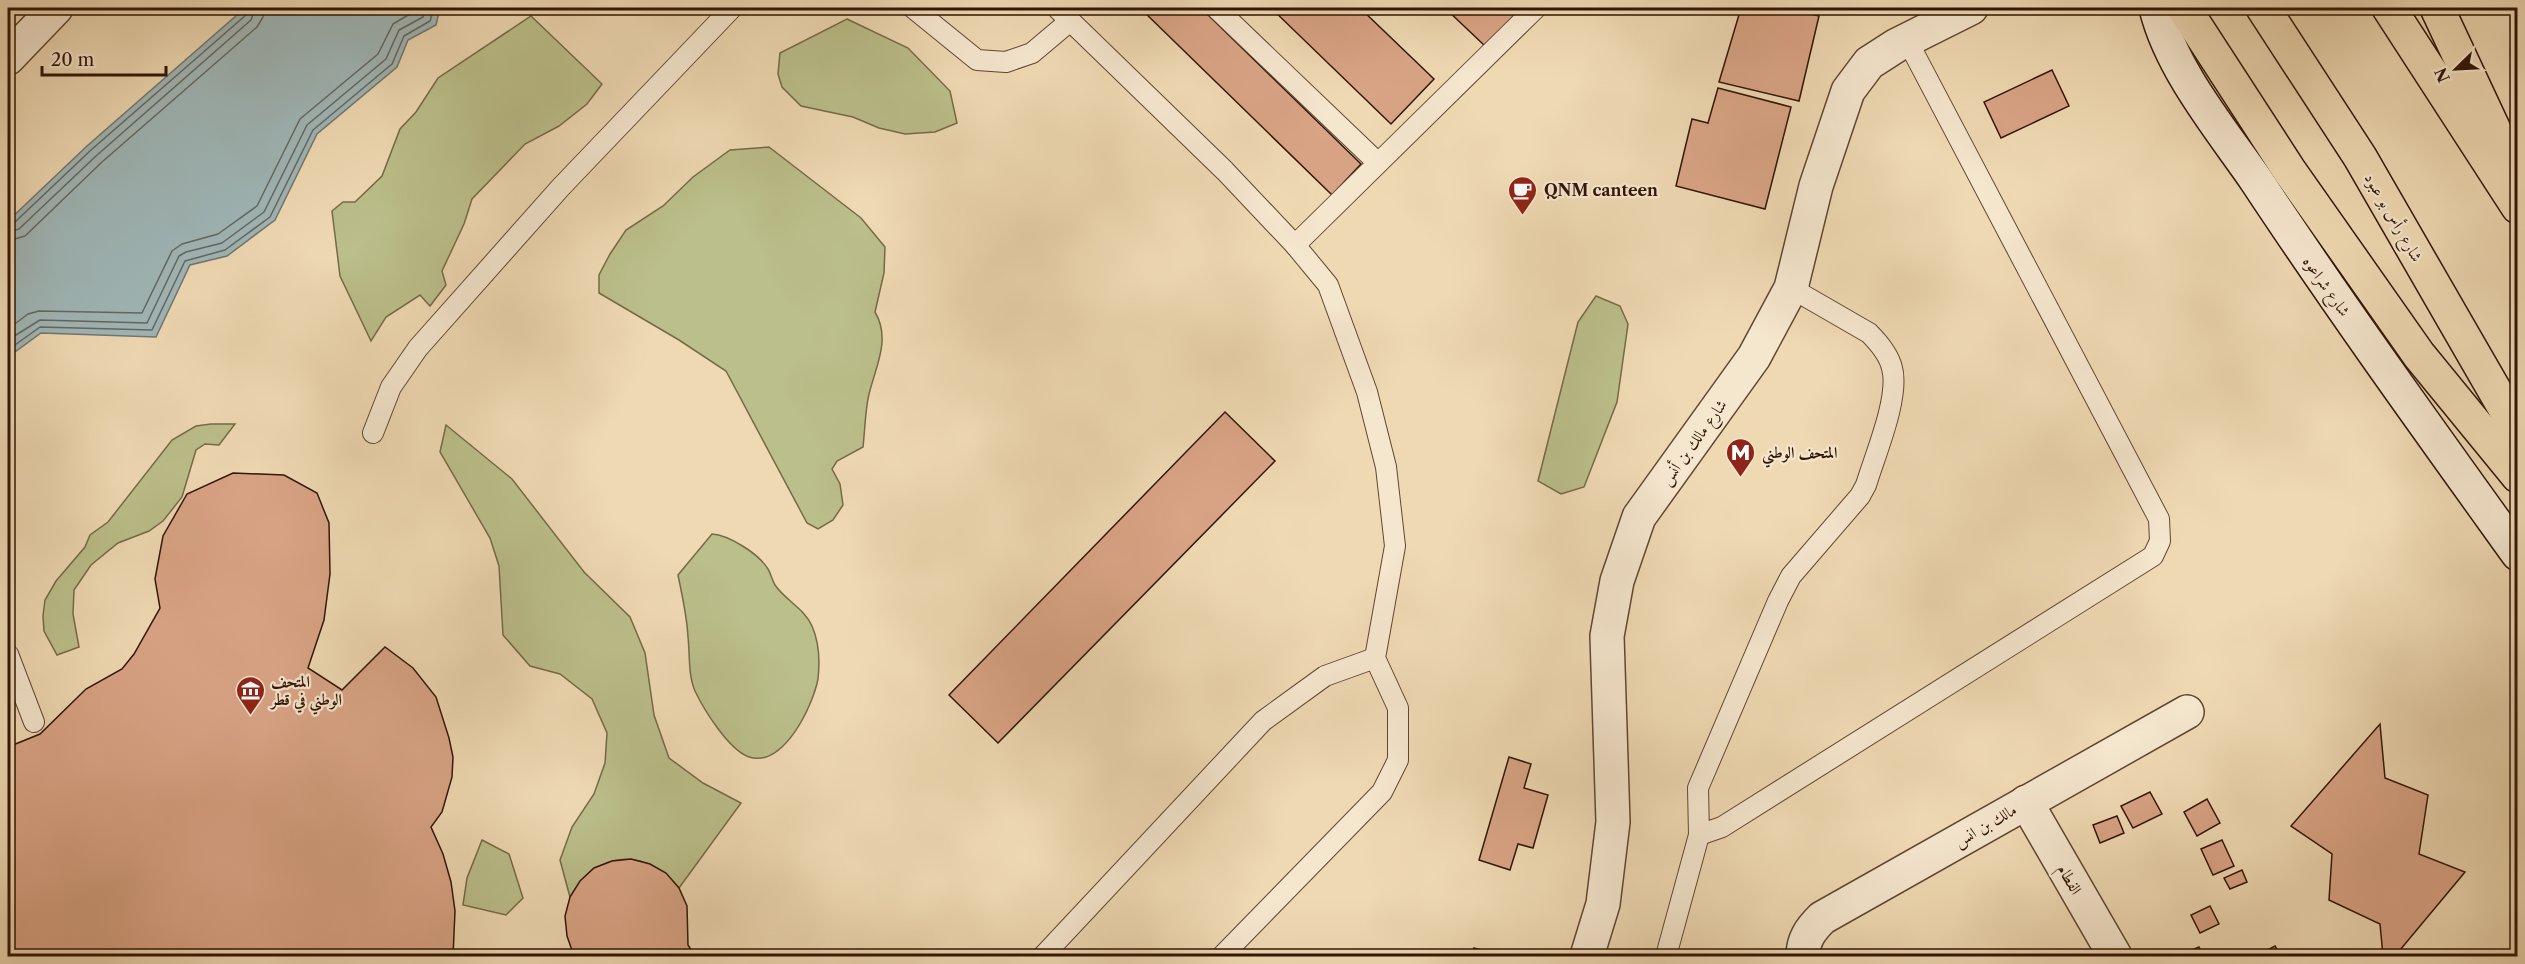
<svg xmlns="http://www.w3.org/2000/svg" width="2525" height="964" font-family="'Libre Caslon Text',Amiri,serif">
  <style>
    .green { fill: #bbbf8b; stroke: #766a48; stroke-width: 1.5 }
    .water { fill: #9fb7b8; stroke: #737671; stroke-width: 1.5 }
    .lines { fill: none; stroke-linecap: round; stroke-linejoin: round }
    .shore { stroke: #68665f; stroke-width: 1.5 }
    .building { fill: #d9a486; stroke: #311506; stroke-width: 1.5 }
    .lane-casing { stroke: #604631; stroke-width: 22 }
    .street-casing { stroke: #604631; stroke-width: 36 }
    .secondary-casing { stroke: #311506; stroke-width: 36 }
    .highway-casing { stroke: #311506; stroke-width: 36 }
    .lane { stroke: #f5e6ce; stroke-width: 20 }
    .street { stroke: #f5e6ce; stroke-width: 33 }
    .secondary { stroke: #f5e6ce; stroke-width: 33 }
    .highway { stroke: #efd9b3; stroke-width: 33 }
    .labels { text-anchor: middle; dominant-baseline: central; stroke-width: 4.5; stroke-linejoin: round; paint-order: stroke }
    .poi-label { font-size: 16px; font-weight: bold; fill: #311506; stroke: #f5e6ce; text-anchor: start }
    .street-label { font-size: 16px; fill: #311506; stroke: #f5e6ce }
  </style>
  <rect width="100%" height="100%" fill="#efd9b3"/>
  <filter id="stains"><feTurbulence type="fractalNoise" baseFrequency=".00333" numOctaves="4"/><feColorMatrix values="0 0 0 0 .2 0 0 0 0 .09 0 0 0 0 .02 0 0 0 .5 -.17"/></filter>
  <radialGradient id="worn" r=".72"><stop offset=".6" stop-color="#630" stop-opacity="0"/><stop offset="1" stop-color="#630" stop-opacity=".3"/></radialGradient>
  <g class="green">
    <path d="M531,16L602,84L587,104L559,126L525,144L472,199L464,224L442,271L446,285L430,306L420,295L386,317L371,341L340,276L332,211L343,202H355L382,176L400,129L416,112L438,78Z"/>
    <path d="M847,19L908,48L950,91L957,123L935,132L905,134L879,128L853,117L801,106L782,87L778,74L780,53Z"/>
    <path d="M769,147L861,218L885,247L884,273L875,312C891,339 876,366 869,394C865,411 865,430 863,447L837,461L832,469L840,484L843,505L833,520L818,529L807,523L726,371L679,340L599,293V275L610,254L626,230L663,206L693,177L730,150Z"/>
    <path d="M1596,296L1620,306L1628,324L1617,402L1584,487L1561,494L1538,481L1578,322Z"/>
    <path d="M211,424H235L219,445L205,444L196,450L182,497L163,521L149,531L118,543L91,565L74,590L73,614L79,647L57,655L44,631L43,616L45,600L56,581L85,547L90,535L108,522L172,440L196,426Z"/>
    <path d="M446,425L512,479L584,572L630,617L645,653L654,715L669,758L703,783L741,803L679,888C644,847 598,850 570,897L560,860L572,827L594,794L605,763L607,733L592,699L560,674L530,666L503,635L499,566L490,538L440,452Z"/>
    <path d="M712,534C729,535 759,554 768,569C771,574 772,580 775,585C785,600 805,609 812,626C819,642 820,661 818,679C813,705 784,768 749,757C729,750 704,710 695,691C688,675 690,655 688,637C687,616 682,595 678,575Z"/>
    <path d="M482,840L509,854L523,898L506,915L463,905L467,878Z"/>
  </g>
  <path class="water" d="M245,8H440L436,25L408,40L397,67L317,134L275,220L227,256L190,265L156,337L41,333L8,357V221L87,146Z"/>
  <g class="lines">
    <g class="shore">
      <path d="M8,225L14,223L91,150L246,15L248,8"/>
      <path d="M8,232L19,229L96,156L251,20L255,8"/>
      <path d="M8,241L25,236L102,162L257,27L263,17L264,8"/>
      <path d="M8,329L28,314L39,311L142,313L172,251L182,244L218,234L257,206L300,119L378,54L393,24L415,11L417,8"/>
      <path d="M8,340L40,320L147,323L179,256L186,252L222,243L264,212L307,125L386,59L399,30L423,17L426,8"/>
      <path d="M8,350L40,327L152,330L185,261L225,250L270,217L313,130L392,64L404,36L430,21L434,8"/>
    </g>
  </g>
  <g class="building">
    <path d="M1140,8H1201L1361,164L1332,195Z"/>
    <path d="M1271,8H1360L1434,79L1391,124Z"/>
    <path d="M1445,8H1521L1485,46Z"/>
    <path d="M1741,8H1787L1819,16L1799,101L1719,82Z"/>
    <path d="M1828,8H1850L1849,13Z"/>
    <path d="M2052,70L2069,106L2001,138L1984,102Z"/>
    <path d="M1718,88L1791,107L1765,209L1676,186L1692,119L1708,123Z"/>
    <path d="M1225,412L1275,461L998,743L949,695Z"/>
    <path d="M233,473L284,475L317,493L329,523L330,574L324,620L308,668L342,690L385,647L413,668L436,697L449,738L453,757L452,777L442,812L431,827L443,854L451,882L455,911L453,956H8V747L40,734L86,689L122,669L134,654L160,608L155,579L163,536L187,494Z"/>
    <path d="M2380,724L2385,778L2428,795L2419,854L2465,872L2395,956H2383L2380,924L2329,900L2332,854L2291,826Z"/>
    <path d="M1509,757L1531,764L1524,788L1548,795L1533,848L1518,844L1510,870L1479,860Z"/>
    <path d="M2150,792L2162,814L2133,828L2121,806Z"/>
    <path d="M2207,799L2220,823L2197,836L2184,812Z"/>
    <path d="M2117,816L2124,833L2100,843L2093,825Z"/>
    <path d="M2222,840L2234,866L2213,875L2201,849Z"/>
    <path d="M631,859L650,864L666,873L679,888L687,906L688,945L695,956H574L567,936L565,916L570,897L580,881L594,868L612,861Z"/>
    <path d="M2242,870L2247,882L2230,889L2224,878Z"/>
    <path d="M2210,906L2219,924L2200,933L2191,915Z"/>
    <path d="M2275,946L2281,956H2256Z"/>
    <path d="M2199,947L2204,956H2178Z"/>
    <path d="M1474,948L1504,956H1471Z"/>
  </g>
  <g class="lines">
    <defs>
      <g id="lane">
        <path d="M913,8L977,60L1006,62L1032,53L1070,21"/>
        <path d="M1057,8L1225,171L1295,245L1328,285L1367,392L1386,467L1395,546L1375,658L1398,708V760L1382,792L1222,956"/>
        <path d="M1216,8L1378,163"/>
        <path d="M1295,245L1536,8"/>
        <path d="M373,433L391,387L418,348L561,187L732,8"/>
        <path d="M8,654L34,722"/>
        <path d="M1699,835L1698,788L1778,601L1791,576L1860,496L1866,485C1875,455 1900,397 1892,368C1889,355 1877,341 1869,333L1791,288"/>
        <path d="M1043,956L1263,721L1325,676L1375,658"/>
        <path d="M1666,956L1699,835L1722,827L2153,556L2160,541L2159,519L1907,40"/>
      </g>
      <g id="street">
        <path d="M8,58L56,8"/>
        <path d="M2026,802L2115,956"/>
        <path d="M1587,956L1603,904L1613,822L1607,636L1617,581L1639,517L1754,357L1791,288L1816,186L1848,91L1869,63L1897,45L1971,8"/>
        <path d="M1803,956C1803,940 1810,930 1822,918L2187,712"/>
      </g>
      <path id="secondary" d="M2156,8C2171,69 2220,128 2256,180C2340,307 2429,430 2518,554"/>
      <g id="highway">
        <path d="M2184,8L2289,170L2419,355L2518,476"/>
        <path d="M2263,8L2360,157L2518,431"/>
        <path d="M2389,8L2518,207"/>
        <path d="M2437,8L2510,164"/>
      </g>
    </defs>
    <use href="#lane" class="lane-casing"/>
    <use href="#street" class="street-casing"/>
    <use href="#secondary" class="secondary-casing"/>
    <use href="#highway" class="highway-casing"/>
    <use href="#lane" class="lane"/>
    <use href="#street" class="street"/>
    <use href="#secondary" class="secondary"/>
    <use href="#highway" class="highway"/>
  </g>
  <defs>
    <symbol id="cafe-pin" viewBox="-11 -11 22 30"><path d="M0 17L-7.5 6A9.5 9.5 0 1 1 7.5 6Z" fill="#8f2418" stroke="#f5e6ce"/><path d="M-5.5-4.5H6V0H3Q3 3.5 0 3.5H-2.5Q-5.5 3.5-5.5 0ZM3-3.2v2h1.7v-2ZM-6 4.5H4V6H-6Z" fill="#fff"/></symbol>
    <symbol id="metro-pin" viewBox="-11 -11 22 30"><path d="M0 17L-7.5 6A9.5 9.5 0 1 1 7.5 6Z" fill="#8f2418" stroke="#f5e6ce"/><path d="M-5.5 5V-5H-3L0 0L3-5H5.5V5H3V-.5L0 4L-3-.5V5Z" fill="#fff"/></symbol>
    <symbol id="museum-pin" viewBox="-11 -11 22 30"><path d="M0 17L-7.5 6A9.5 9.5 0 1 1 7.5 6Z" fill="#8f2418" stroke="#f5e6ce"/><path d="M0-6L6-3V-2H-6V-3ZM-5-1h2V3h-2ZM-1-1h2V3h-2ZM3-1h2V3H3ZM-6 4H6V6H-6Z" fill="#fff"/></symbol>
  </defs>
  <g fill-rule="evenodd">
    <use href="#cafe-pin" x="1506" y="174" width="33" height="45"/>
    <use href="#metro-pin" x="1724" y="436" width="33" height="45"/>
    <use href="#museum-pin" x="234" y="674" width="33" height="45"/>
  </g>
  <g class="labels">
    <g class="poi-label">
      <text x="1544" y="190">QNM canteen</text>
      <text x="1762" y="452">المتحف الوطني</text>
      <text x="271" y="681">المتحف<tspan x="271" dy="18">الوطني في قطر</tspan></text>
    </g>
    <g class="street-label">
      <text transform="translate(2394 217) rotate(60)">شارع رأس بو عبود</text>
      <text transform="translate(2327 286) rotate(55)">شارع شراعوه</text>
      <text transform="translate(1693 442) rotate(-54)">شارع مالك بن أنس</text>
      <text transform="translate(1985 825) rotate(-30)">مالك بن انس</text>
      <text transform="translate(2070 879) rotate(60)">الفطام</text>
    </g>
  </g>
  <rect width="2525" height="964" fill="none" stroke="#efd9b3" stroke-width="30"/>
  <rect x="9" y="9" width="2507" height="946" fill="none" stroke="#311506" stroke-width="3"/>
  <rect x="15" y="15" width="2495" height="934" fill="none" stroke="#311506" stroke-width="1.5"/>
  <g transform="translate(2456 69) rotate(246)" stroke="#f5e6ce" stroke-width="4.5" paint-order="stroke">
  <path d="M0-4.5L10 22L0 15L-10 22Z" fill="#311506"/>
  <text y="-9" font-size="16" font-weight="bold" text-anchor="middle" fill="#311506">N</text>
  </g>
  <path d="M42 66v9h124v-9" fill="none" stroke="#311506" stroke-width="3"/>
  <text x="51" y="66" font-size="18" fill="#311506" stroke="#f5e6ce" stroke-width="4.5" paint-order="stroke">20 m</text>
  <rect width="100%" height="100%" filter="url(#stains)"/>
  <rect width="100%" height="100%" fill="url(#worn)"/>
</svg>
